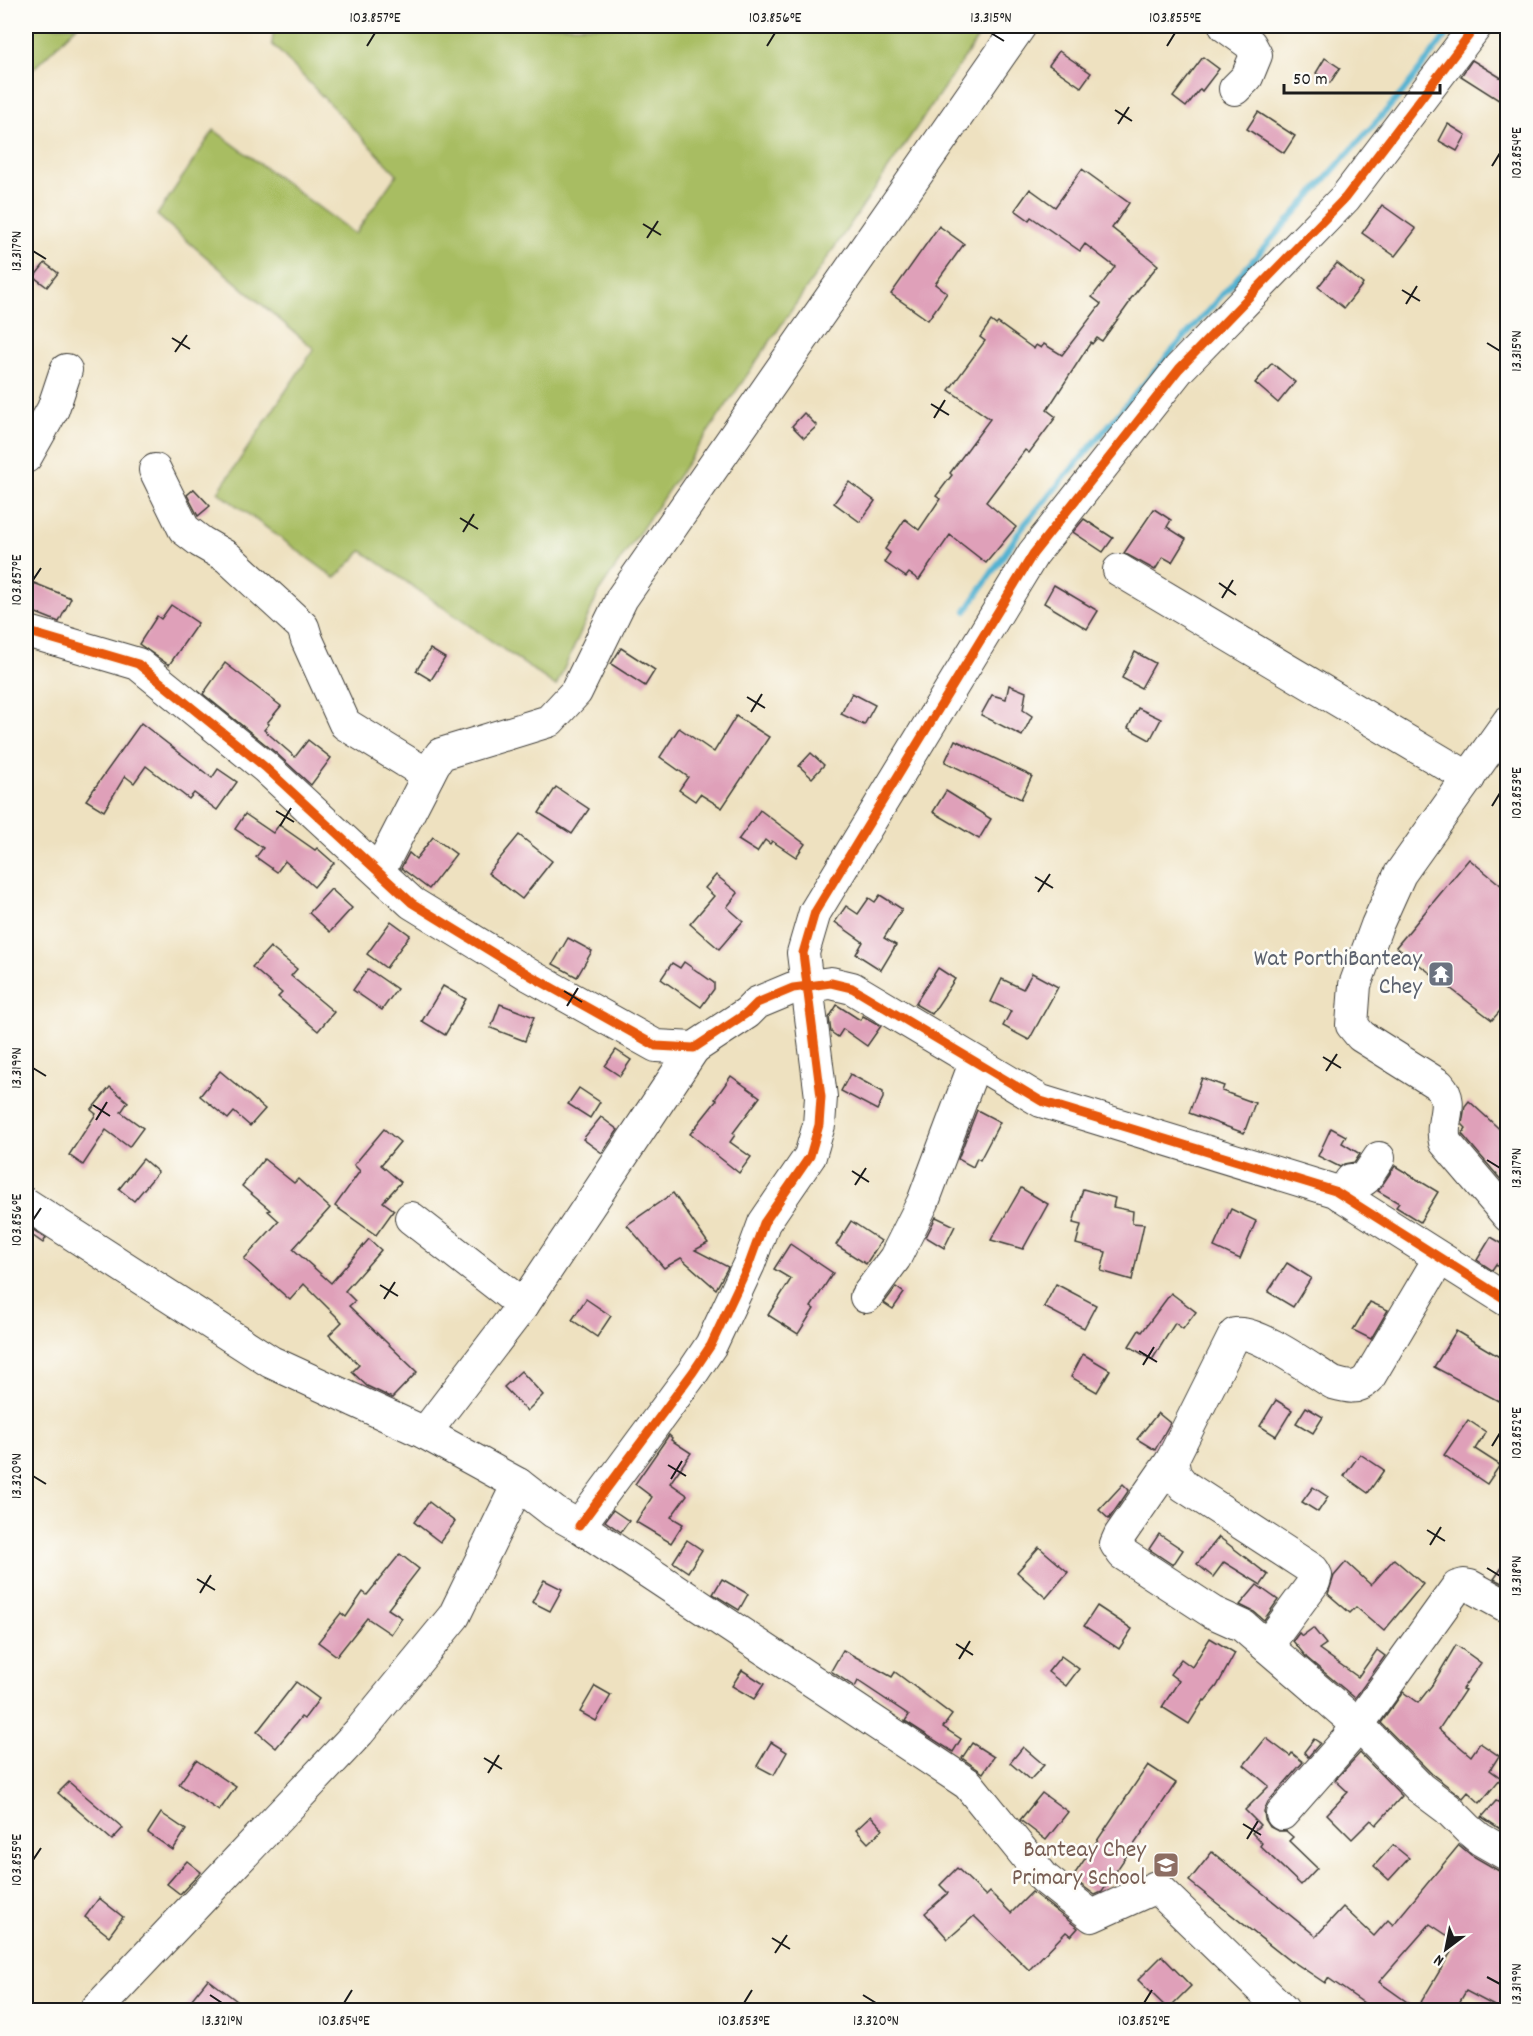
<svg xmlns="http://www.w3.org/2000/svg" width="1533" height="2036" font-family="Dekko,sans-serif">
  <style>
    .green { fill: #a8bd62; stroke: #626c3f; stroke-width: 1.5 }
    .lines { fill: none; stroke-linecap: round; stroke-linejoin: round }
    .stream { stroke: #53b2d1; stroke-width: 6 }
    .building { fill: #dfa0b9; fill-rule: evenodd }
    .minor-casing { stroke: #3c3a35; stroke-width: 34 }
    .minor { stroke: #fff; stroke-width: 32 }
    .cycleway-casing { stroke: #fdfcf7; stroke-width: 13 }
    .cycleway { stroke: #e8590c; stroke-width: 9 }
    .ticks { fill: none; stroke: #1c1c1c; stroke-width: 2 }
    .labels { text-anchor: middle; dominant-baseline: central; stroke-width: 5; stroke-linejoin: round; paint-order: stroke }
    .worship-label { font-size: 24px; fill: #5b616d; stroke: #fdfcf7; text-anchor: end }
    .education-label { font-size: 24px; fill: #785e54; stroke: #fdfcf7; text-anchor: end }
    .neatline { fill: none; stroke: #1c1c1c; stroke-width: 2 }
    .ticks-label { font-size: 15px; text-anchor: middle; fill: #1c1c1c }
  </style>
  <rect width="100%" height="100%" fill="#fdfcf7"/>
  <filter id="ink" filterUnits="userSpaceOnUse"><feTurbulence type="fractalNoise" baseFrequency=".0167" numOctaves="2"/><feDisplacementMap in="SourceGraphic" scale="12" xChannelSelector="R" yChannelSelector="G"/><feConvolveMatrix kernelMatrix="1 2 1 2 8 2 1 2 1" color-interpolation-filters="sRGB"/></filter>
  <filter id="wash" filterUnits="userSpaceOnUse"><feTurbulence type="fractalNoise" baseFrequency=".008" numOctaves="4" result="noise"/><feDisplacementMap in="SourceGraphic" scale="24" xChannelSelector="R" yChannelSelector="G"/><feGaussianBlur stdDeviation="1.35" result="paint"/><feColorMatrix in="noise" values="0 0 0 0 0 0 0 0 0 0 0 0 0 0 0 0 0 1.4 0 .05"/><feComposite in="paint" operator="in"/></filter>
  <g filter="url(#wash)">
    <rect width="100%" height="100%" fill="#eee1c0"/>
    <g class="green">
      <path d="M26,26H77L26,76Z"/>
      <path d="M274,26H986L600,590L556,686L362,551L335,578L218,492L314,349L157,215L214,130L355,234L397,174L272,44Z"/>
    </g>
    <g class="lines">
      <path class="stream" d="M966,611L1024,525L1173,350L1402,93L1453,26"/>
    </g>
    <g id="blocks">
      <g class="building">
        <path d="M1059,51L1091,73L1081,87L1049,65Z"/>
        <path d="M1203,57L1219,69L1202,91L1200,89L1186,107L1173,97Z"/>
        <path d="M1325,58L1340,68L1330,83L1316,73Z"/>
        <path d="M1472,60L1508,82V106L1461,76Z"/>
        <path d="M1258,112L1295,136L1284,153L1247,129Z"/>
        <path d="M1448,124L1466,135L1457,151L1439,141Z"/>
        <path d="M1082,169L1129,203L1112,228L1158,265L1129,301L1130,302L1102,341L1097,338L1092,344L1091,342L1047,410L1056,417L1029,453L1025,450L986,502L1016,527L986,563L950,535L919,580L909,573L906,577L884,562L890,553L885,549L905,519L919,530L940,499L936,496L952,475L950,473L990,419L949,390L985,341L980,337L991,321L996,325L998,323L1034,349L1036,345L1041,348L1044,344L1062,355L1101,304L1092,297L1115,267L1085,244L1080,251L1031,217L1029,220L1015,210L1030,189L1055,207Z"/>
        <path d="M1382,205L1416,229L1395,256L1362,233Z"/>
        <path d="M939,226L964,244L935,284L947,293L928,320L891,294Z"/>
        <path d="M45,263L58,273L47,287L34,277Z"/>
        <path d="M1337,263L1363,284L1344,308L1318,287Z"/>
        <path d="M1272,363L1295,382L1278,403L1255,383Z"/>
        <path d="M804,413L817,426L804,438L792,426Z"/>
        <path d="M849,482L875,501L860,522L834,503Z"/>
        <path d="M194,489L210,506L198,516L187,495Z"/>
        <path d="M1154,509L1171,520L1167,527L1186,539L1172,562L1163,557L1155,570L1124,553Z"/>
        <path d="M1084,519L1113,538L1103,552L1073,532Z"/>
        <path d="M34,583L71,598L59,622L26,609V602Z"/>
        <path d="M1054,585L1098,611L1087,629L1044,603Z"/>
        <path d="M171,605L198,623L169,665L139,644L157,616L161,619Z"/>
        <path d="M621,648L655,670L645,686L611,664Z"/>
        <path d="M430,649L445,658L431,680L416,671Z"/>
        <path d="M1135,652L1155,663L1141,688L1122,678Z"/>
        <path d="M225,663L281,706L267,723L269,724L264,730L295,757L308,740L331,758L311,785L276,753L203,694Z"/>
        <path d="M1009,685L1026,692L1023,710L1032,716L1022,736L981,715L992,695L1006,699Z"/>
        <path d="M852,693L875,705L864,725L841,714Z"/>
        <path d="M1138,708L1161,719L1150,740L1128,728Z"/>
        <path d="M736,716L769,737L722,808L700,794L695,801L679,790L688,777L660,757L679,728L714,752Z"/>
        <path d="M141,723L212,778L218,769L237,782L217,810L194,793L189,799L146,766L134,783L125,776L104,811L86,800Z"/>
        <path d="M955,740L1032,776L1021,799L945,762Z"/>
        <path d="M811,753L824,765L812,778L799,766Z"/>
        <path d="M556,787L589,809L572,834L539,813Z"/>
        <path d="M946,791L991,819L979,839L933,812Z"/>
        <path d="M760,810L805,844L796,857L772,841L770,844L765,840L757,852L738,840Z"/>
        <path d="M245,814L273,833L279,825L315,850L317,848L334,863L314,887L285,861L277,872L256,857L263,848L235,829Z"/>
        <path d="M519,835L552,861L522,899L488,873Z"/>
        <path d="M433,837L456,854L429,889L401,868L409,853L416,859Z"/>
        <path d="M1469,859L1508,891V1002L1492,1020L1396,947Z"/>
        <path d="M716,875L738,893L727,907L743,921L719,949L690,924L714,896L705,888Z"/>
        <path d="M331,889L352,908L330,932L309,913Z"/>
        <path d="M880,895L902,909L884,938L896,945L881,970L856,954L863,942L835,922L846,906L858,914L869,898L875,902Z"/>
        <path d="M391,921L410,935L386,968L367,954Z"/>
        <path d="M568,938L592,951L577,977L553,964Z"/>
        <path d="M270,947L297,969L291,976L334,1012L318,1031L278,997L282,993L252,967Z"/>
        <path d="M684,962L714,983V989L701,1007L661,979L672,963L680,968Z"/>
        <path d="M938,968L955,979L932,1014L915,1004Z"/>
        <path d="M368,969L397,989L382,1010L353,990Z"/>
        <path d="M1032,973L1058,987L1029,1040L1003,1026L1011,1011L991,1002L1002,979L1023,989Z"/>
        <path d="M443,986L466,999L445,1035L422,1021Z"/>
        <path d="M500,1004L534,1017L525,1041L491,1028Z"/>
        <path d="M837,1005L860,1020L863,1016L881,1026L867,1046L843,1029L838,1037L831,1032L829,1018Z"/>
        <path d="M616,1050L631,1060L620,1076L605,1066Z"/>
        <path d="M220,1071L265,1109L250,1126L234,1112L228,1119L200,1096Z"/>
        <path d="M850,1074L883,1092V1098L877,1110L841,1091Z"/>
        <path d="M731,1076L760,1097L733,1133L735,1135L730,1142L751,1157L739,1173L690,1134L717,1100L715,1099Z"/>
        <path d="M1202,1078L1224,1086L1222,1091L1255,1103L1244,1133L1189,1113Z"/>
        <path d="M110,1087L128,1102L121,1112L143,1128L129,1147L106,1130L83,1165L69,1155L96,1114L91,1110Z"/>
        <path d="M579,1088L600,1102L590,1118L568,1104Z"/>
        <path d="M1469,1101L1508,1137V1188L1462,1134L1466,1128L1462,1124L1465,1106Z"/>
        <path d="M977,1110L1000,1122L980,1160L977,1158L973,1167L958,1159Z"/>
        <path d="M601,1117L618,1130L602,1153L583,1139Z"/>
        <path d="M1331,1128L1346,1136L1342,1143L1360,1154L1355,1162L1344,1164L1340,1167L1318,1156Z"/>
        <path d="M384,1129L400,1142L381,1165L401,1182L383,1202L394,1210L376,1235L335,1206L360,1171L354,1165Z"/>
        <path d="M143,1159L158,1172L134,1201L119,1189Z"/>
        <path d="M264,1159L294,1183L298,1179L330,1208L293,1249L331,1283L369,1239L381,1250L345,1291L355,1301L349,1306L417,1372L392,1398L367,1386L352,1372L359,1365L329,1335L342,1322L304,1284L290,1300L244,1259L279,1221L268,1211L270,1210L242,1186Z"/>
        <path d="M1395,1166L1438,1192L1420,1222L1396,1207L1399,1203L1378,1191Z"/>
        <path d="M1021,1188L1048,1204L1023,1249L991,1240Z"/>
        <path d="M1083,1189L1115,1198L1113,1207L1133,1211L1132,1223L1144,1224L1132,1280L1101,1271L1106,1252L1076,1244L1081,1225L1073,1223Z"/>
        <path d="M673,1193L708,1243L695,1250L728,1267L716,1289L681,1258L664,1268L627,1225Z"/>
        <path d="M1231,1209L1256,1221L1240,1259L1214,1247Z"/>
        <path d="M936,1217L955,1226L944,1248L926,1237Z"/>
        <path d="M851,1221L881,1241L866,1264L836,1245Z"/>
        <path d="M26,1225L46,1238L43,1243L26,1231Z"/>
        <path d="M1491,1237L1508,1247V1276L1496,1264L1492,1270L1477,1260Z"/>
        <path d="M790,1244L833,1273L811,1307L814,1309L798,1334L768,1315L791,1279L774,1269Z"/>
        <path d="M1287,1263L1311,1278L1293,1307L1268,1292Z"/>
        <path d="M1056,1284L1096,1305L1084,1328L1044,1307Z"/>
        <path d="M896,1287L904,1293L893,1309L884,1303Z"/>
        <path d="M1171,1293L1196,1312L1183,1329L1175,1323L1152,1360L1129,1346L1139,1330L1142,1332Z"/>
        <path d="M586,1299L611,1316L597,1337L572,1320Z"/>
        <path d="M1370,1302L1388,1310L1371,1339L1353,1330Z"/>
        <path d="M1456,1331L1508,1362V1406L1434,1367Z"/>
        <path d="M1083,1354L1110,1370L1097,1392L1071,1377Z"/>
        <path d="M521,1371L543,1395L527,1411L504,1387Z"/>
        <path d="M1276,1400L1292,1410L1276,1436L1260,1426Z"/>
        <path d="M1306,1407L1323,1417L1313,1433L1296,1423Z"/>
        <path d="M1158,1413L1170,1423L1155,1450L1137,1439Z"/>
        <path d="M1468,1420L1486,1432L1475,1449L1500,1465L1487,1484L1444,1455Z"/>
        <path d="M669,1435L672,1438L671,1440L691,1453L670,1483L687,1495L671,1517L683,1524L671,1543L636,1522L652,1497L635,1484Z"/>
        <path d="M1360,1454L1384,1470L1368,1493L1344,1476Z"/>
        <path d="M1123,1484L1129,1490L1109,1519L1099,1510Z"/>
        <path d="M1313,1487L1328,1497L1318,1512L1302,1502Z"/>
        <path d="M429,1502L455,1522L440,1542L414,1522Z"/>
        <path d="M613,1510L629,1521L621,1532L605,1521Z"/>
        <path d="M1159,1534L1183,1550L1173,1565L1149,1549Z"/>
        <path d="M1219,1537L1268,1575L1261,1585L1224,1562L1213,1577L1197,1564Z"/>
        <path d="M687,1540L702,1550L688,1572L673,1562Z"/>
        <path d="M1039,1547L1068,1572L1046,1598L1017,1572Z"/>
        <path d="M400,1554L419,1569L388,1609L402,1618L391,1634L367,1618L337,1656L318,1642L341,1613L346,1617L363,1592L367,1595Z"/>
        <path d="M1394,1559L1423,1584L1384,1631L1356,1607L1350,1613L1328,1594L1334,1576L1346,1562L1371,1585Z"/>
        <path d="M1508,1559V1586L1494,1579Z"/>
        <path d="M722,1579L748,1594L739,1610L713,1594Z"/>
        <path d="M544,1580L562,1589L550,1611L532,1602Z"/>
        <path d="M1257,1585L1278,1600L1264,1620L1254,1612L1240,1605Z"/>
        <path d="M1097,1606L1132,1629L1119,1649L1084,1626Z"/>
        <path d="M1313,1628L1326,1644L1319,1649L1358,1677L1377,1650L1385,1656L1355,1698L1307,1658L1293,1641L1299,1633L1302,1636Z"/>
        <path d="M1210,1638L1235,1653L1217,1686L1205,1701L1204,1700L1189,1724L1162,1707L1179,1681L1170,1674L1181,1659L1192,1667Z"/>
        <path d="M1456,1645L1481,1663L1462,1689L1465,1690L1439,1729L1471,1756L1480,1743L1499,1756L1490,1770L1501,1778L1480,1803L1468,1792L1463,1798L1432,1774L1381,1723L1403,1692L1418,1703L1432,1685Z"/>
        <path d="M843,1650L892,1677L895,1672L952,1715L943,1727L961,1739L953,1752L905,1721L909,1715L858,1681L855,1687L831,1671Z"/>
        <path d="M1061,1656L1079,1669L1066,1686L1048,1672Z"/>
        <path d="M742,1670L764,1684L754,1699L732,1686Z"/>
        <path d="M296,1682L319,1699L304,1719L301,1717L276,1748L257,1732Z"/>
        <path d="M595,1686L611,1695L596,1721L580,1712Z"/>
        <path d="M1266,1738L1290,1756L1292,1753L1303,1762L1268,1802L1264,1811L1265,1819L1270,1827L1278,1831H1286L1293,1837L1289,1841L1317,1868L1301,1885L1260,1846L1262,1843L1252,1833L1260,1825L1245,1810L1269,1786L1244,1765Z"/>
        <path d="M1314,1739L1320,1743L1308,1757L1304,1752Z"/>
        <path d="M771,1742L787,1752L774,1775L757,1766Z"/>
        <path d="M972,1743L994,1757L983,1773L962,1758Z"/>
        <path d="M1023,1747L1044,1765L1030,1780L1010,1763Z"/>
        <path d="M1360,1753L1402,1796L1376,1825L1371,1820L1352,1839L1327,1814L1348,1792L1335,1780Z"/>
        <path d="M196,1760L236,1787L219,1811L179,1784Z"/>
        <path d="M1148,1765L1176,1783L1102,1892L1095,1895L1072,1878Z"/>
        <path d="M69,1782L123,1828L112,1840L58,1793Z"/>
        <path d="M1042,1793L1068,1812L1046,1840L1020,1820Z"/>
        <path d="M1496,1801L1508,1807V1834L1482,1817Z"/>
        <path d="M161,1813L186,1830L173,1850L148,1833Z"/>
        <path d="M871,1816L883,1829L868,1843L856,1830Z"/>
        <path d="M1393,1845L1409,1858L1389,1880L1374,1866Z"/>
        <path d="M1459,1845L1471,1855L1499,1871L1508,1873V2010H1502L1466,1991L1455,2010H1374L1328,1978L1325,1983L1292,1961L1291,1962L1189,1881L1212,1852L1316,1936L1343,1907L1374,1936L1388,1920L1393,1925ZM1430,1924L1457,1942L1417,2009L1379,1982Z"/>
        <path d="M187,1861L201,1872L180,1894L167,1884Z"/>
        <path d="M957,1868L986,1896L990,1892L1011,1913L1032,1892L1078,1928L1071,1936L1066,1932L1029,1970L974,1916L948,1939L925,1913L948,1893L940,1885Z"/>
        <path d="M99,1898L123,1917L109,1936L85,1917Z"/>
        <path d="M1162,1956L1191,1986L1168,2009L1138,1980Z"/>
        <path d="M208,1979L237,2001L229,2010H183Z"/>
      </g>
    </g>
  </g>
  <g filter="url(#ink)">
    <use href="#blocks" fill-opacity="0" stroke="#3c3a35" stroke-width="1.5"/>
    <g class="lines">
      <defs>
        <g id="minor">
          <path d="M1225,26L1250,44L1256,55L1247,77L1235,89"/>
          <path d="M26,457L53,409L66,370"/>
          <path d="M155,470L184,529L201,542L227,557L303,627L307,640L345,724L428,775"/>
          <path d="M1119,570L1469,778"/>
          <path d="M26,631L138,664L265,767L412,903L531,976L656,1046L694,1048L747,1013L757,1003L793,988L831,983L852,988L1041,1101L1335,1191L1508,1301"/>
          <path d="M1508,722L1400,874L1377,925L1355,985L1352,1025L1361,1036L1439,1085C1456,1104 1439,1120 1445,1142L1508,1216"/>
          <path d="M379,871L434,764L441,754L549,721L576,692L622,598L1020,26"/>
          <path d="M1341,1195L1351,1180L1362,1181L1365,1179L1379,1158"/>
          <path d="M26,1204L271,1362L425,1433L518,1484L554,1512L579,1526L968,1784L1044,1878L1092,1916L1156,1887L1283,2010"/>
          <path d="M411,1218L523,1305"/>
          <path d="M1439,1259L1368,1379C1357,1390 1347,1387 1333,1383C1313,1371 1256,1329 1235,1334L1172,1460L1120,1535L1116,1544L1123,1554L1212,1612L1243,1626L1358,1725L1420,1788L1448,1809L1468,1829L1480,1839L1508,1855"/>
          <path d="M866,1297L895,1258L923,1202L975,1063"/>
          <path d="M425,1433L523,1305L694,1048"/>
          <path d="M1172,1460L1175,1475L1184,1486L1313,1570L1316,1575L1314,1582L1275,1635L1269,1648"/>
          <path d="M579,1526L693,1372L711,1345L749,1264L764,1223L810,1156L819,1125L821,1097L803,953L815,912L1033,554L1179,369L1345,198L1476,26"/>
          <path d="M1282,1814L1347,1740L1457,1587L1464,1585L1470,1586L1508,1607"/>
          <path d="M96,2010L359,1732L454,1616L518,1484"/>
        </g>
      </defs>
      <use href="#minor" class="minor-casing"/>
      <use href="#minor" class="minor"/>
      <defs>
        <g id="cycleway">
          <path d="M26,631L138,664L265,767L412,903L531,976L656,1046L694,1048L747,1013L757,1003L793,988L831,983L852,988L1041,1101L1335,1191L1508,1301"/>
          <path d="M579,1526L693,1372L711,1345L749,1264L764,1223L810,1156L819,1125L821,1097L803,953L815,912L1033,554L1179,369L1345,198L1476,26"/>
        </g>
      </defs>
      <use href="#cycleway" class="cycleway-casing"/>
      <use href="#cycleway" class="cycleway"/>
    </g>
  </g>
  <path class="ticks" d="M991,33L1004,41M367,46L375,33M767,46L775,33M1167,46L1175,33M1115,110L1132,121M1118,124L1129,107M1492,166L1500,153M643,224L661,235M647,238L658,221M33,251L46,259M1402,290L1420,301M1406,304L1417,286M172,338L190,349M1487,343L1500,351M175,352L187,335M931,404L949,415M934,418L945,400M460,518L478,529M463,532L474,514M33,580L41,568M1219,583L1236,595M1222,598L1233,580M747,697L765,708M751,712L762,694M1492,806L1500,793M276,811L294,822M280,826L291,808M1035,877L1053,888M1038,892L1050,874M564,991L582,1002M567,1006L578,988M1323,1057L1341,1068M33,1068L46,1076M1326,1071L1337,1054M93,1105L110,1116M96,1120L107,1102M1487,1160L1500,1168M852,1171L869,1182M855,1185L866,1168M33,1220L41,1208M380,1285L398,1296M384,1299L395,1282M1139,1351L1157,1362M1143,1365L1154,1347M1492,1446L1500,1433M668,1465L686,1476M33,1476L46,1484M671,1479L682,1461M1427,1530L1445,1541M1430,1545L1441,1527M1487,1568L1500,1576M197,1579L215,1590M200,1593L211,1575M956,1644L973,1655M959,1659L970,1641M484,1758L502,1769M488,1773L499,1755M1243,1824L1261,1835M1247,1839L1258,1821M33,1860L41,1848M772,1938L790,1949M775,1953L787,1935M1487,1977L1500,1984M210,1995L222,2003M863,1995L876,2003M344,2003L352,1990M744,2003L752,1990M1144,2003L1152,1990"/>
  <defs>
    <symbol id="temple-square" viewBox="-11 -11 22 22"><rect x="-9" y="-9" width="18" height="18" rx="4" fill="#6b7280" stroke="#fdfcf7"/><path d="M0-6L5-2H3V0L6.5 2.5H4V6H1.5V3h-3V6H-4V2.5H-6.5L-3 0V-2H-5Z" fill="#fff"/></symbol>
    <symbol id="school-square" viewBox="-11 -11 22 22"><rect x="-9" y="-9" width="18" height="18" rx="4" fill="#8d6e63" stroke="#fdfcf7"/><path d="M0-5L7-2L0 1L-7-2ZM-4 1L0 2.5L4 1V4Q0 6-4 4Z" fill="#fff"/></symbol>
  </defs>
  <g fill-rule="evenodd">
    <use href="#temple-square" x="1426" y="959" width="30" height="30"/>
    <use href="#school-square" x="1151" y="1850" width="30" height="30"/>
  </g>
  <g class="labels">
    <g class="worship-label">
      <text x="1422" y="960">Wat PorthiBanteay<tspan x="1422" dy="28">Chey</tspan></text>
    </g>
    <g class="education-label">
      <text x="1146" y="1851">Banteay Chey<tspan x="1146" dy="28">Primary School</tspan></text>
    </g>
  </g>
  <rect width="1533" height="2036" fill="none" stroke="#fdfcf7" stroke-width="66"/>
  <g transform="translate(1446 1949) rotate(212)" stroke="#fdfcf7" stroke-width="4.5" paint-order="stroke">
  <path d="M0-4.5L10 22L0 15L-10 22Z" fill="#1c1c1c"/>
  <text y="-9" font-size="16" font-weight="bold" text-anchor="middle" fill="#1c1c1c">N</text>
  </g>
  <path d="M1284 84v9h156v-9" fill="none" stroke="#1c1c1c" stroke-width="3"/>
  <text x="1293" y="84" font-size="18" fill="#1c1c1c" stroke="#fdfcf7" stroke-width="4.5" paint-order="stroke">50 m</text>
  <rect x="33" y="33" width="1467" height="1970" class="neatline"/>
  <g class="ticks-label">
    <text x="375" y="22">103.857°E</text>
    <text x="775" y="22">103.856°E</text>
    <text x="991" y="22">13.315°N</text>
    <text x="1175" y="22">103.855°E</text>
    <text transform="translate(1516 153) rotate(-90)" y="5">103.854°E</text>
    <text transform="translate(16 251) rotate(-90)" y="5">13.317°N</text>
    <text transform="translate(1516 351) rotate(-90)" y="5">13.315°N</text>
    <text transform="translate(16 580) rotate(-90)" y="5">103.857°E</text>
    <text transform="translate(1516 793) rotate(-90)" y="5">103.853°E</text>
    <text transform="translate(16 1068) rotate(-90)" y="5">13.319°N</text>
    <text transform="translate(1516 1168) rotate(-90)" y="5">13.317°N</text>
    <text transform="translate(16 1220) rotate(-90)" y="5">103.856°E</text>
    <text transform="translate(1516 1433) rotate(-90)" y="5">103.852°E</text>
    <text transform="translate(16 1476) rotate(-90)" y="5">13.320°N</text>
    <text transform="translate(1516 1576) rotate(-90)" y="5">13.318°N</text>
    <text transform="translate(16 1860) rotate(-90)" y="5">103.855°E</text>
    <text transform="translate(1516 1984) rotate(-90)" y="5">13.319°N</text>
    <text x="222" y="2025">13.321°N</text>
    <text x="344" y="2025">103.854°E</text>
    <text x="744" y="2025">103.853°E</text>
    <text x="876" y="2025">13.320°N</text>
    <text x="1144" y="2025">103.852°E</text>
  </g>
</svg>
